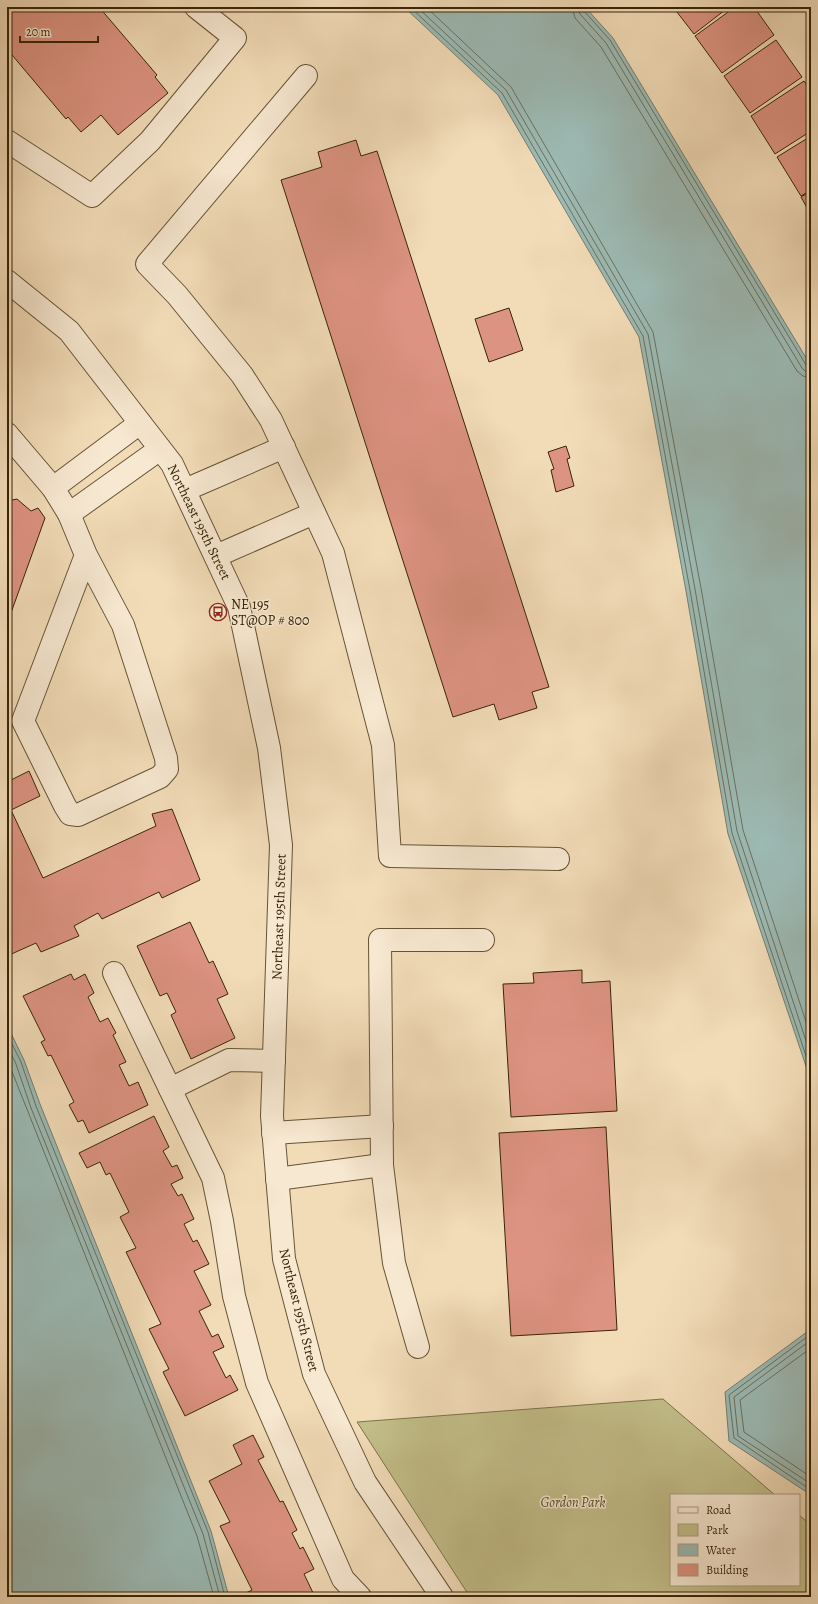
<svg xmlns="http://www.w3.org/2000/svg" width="818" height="1604" font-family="Alegreya,serif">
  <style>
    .green { fill: #c2be89; stroke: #7d7249 }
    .water { fill: #9cbab4; stroke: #747e70 }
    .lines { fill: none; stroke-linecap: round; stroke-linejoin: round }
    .shore { stroke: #6a705e; stroke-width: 1 }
    .building { fill: #dd9382; stroke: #382509 }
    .minor-casing { stroke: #665335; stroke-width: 24 }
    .minor { stroke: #f7e8d1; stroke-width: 22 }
    .labels { text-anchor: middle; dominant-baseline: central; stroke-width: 3; stroke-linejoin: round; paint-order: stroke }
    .street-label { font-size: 14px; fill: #382509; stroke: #f7e8d1 }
    .poi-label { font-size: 14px; fill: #382509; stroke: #f7e8d1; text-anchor: start }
    .park-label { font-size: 14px; font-style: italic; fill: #5a4b29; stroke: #f7e8d1 }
  </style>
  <rect width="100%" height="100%" fill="#f2dcb8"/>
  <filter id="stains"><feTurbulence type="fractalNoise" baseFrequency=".005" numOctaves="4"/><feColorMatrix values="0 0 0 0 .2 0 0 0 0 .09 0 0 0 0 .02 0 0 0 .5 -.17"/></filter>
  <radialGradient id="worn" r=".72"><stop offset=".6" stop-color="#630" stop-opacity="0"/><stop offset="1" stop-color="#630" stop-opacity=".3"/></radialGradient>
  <path class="green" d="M663,1399L775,1495H671V1585H799V1515L811,1525V1597H470L357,1422Z"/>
  <g class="water">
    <path d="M404,7H585L613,38L811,366V1081L728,834L686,591L639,337L498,95Z"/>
    <path d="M7,1025L24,1060L40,1104L211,1531L229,1597H7Z"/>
    <path d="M811,1329V1495L729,1441L725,1392Z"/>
  </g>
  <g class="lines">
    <g class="shore">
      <path d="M410,7L502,93L643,336L690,590L732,833L811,1071"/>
      <path d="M417,7L506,90L648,334L695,589L737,831L811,1056"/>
      <path d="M426,7L511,87L653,332L701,588L743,830L811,1037"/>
      <path d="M572,7L575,18L601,47L797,371L803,376L811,378"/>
      <path d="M578,7L580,14L606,43L802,368L805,371L811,372"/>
      <path d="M583,7L584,11L610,40L806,365L811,367"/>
      <path d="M7,1034L21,1062L36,1106L208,1532L225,1597"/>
      <path d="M7,1045L16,1064L31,1108L203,1534L220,1597"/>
      <path d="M7,1059L197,1536L214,1597"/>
      <path d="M811,1334L729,1395L734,1438L811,1490"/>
      <path d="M811,1340L734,1397L738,1436L811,1484"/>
      <path d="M811,1348L740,1400L744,1432L811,1477"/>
    </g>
  </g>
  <g class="building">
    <path d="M7,7H99L157,75L155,77L168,93L118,135L101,115L81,132L68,117L66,119L7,49Z"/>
    <path d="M673,7H729L694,34Z"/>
    <path d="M735,7H754L774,35L722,73L695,36Z"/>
    <path d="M776,40L802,77L750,113L724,76Z"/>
    <path d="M804,81L811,92V131L775,154L751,116Z"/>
    <path d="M811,136V190L801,196L777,157Z"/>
    <path d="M356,140L361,156L377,151L549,687L532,692L537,708L499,720L494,704L453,717L281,180L322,167L318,152Z"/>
    <path d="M811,191V215L801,197Z"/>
    <path d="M509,308L523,350L489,362L475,319Z"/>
    <path d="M566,446L570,458L567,459L574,486L556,492L551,470L554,469L548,452Z"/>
    <path d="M17,499L31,511L38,508L45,518L7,624V501Z"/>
    <path d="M29,771L40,796L11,810L43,878L156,826L152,814L172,809L200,880L162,898L159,892L102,919L98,913L74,926L79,936L41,952L36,943L7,956V782Z"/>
    <path d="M190,922L209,963L213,961L228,994L217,999L235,1038L191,1059L171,1015L176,1012L167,993L160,996L137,946Z"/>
    <path d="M582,970V983L610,981L617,1111L511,1117L503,984L534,983L533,973Z"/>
    <path d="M71,974L74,980L85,974L94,993L88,997L100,1022L108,1018L116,1033L113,1035L126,1062L119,1065L129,1086L138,1082L148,1105L89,1133L83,1120L78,1122L69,1105L74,1102L51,1055L48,1056L41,1042L45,1040L23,996Z"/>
    <path d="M154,1116L169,1147L163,1151L172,1167L177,1165L183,1178L171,1184L178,1196L182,1194L194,1219L184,1224L193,1242L197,1240L209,1264L194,1271L211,1305L199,1311L212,1337L218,1334L224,1347L213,1352L226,1378L230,1375L238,1390L185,1416L163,1372L169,1369L149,1329L161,1324L126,1252L136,1248L120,1217L129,1212L110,1173L106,1175L100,1162L87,1168L79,1153Z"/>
    <path d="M606,1127L617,1330L511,1336L499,1133Z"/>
    <path d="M253,1435L264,1457L258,1460L280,1502L283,1501L297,1530L292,1533L300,1549L303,1547L314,1569L304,1574L315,1597H241L240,1596L252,1590L220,1526L230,1522L209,1481L242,1464L233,1445Z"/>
  </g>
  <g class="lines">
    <defs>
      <g id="minor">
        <path d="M306,76L147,264L177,295L242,375L271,420L333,553L383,745L390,856L558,859"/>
        <path d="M7,141L92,196L150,141L235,38L196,7"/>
        <path d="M7,281L69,331L172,464L239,607L269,748L281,845L272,1116L284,1259L314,1374L365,1482L442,1597"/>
        <path d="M7,434L53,488L69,514L86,555L123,625L166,758L167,769L160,777L78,815L70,814L65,806L23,721L86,555"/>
        <path d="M53,488L140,423"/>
        <path d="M185,490L284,447"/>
        <path d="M69,514L160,449"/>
        <path d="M216,556L314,513"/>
        <path d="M114,973L213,1178L222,1221L234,1296L257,1383L343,1579L360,1597"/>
        <path d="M170,1089L229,1060L274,1061"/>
        <path d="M273,1133L382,1126"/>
        <path d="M277,1179L382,1165"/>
        <path d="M418,1347L394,1263L382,1165L380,940H483"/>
      </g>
    </defs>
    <use href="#minor" class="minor-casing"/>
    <use href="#minor" class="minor"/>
  </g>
  <defs>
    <symbol id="bus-ring" viewBox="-11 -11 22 22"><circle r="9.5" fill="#f7e8d1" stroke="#8f2418" stroke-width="1.5"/><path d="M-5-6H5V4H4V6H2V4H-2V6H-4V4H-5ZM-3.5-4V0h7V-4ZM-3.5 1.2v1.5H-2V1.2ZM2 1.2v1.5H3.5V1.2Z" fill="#8f2418"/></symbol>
  </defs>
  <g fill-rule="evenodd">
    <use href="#bus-ring" x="208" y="602" width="20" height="20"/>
  </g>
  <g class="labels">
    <g class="street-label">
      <text transform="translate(199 522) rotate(64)">Northeast 195th Street</text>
      <text transform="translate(279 917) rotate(-88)">Northeast 195th Street</text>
      <text transform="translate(299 1310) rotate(76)">Northeast 195th Street</text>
    </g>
    <g class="poi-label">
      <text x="231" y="604">NE 195<tspan x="231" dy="16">ST@OP # 800</tspan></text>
    </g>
    <g class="park-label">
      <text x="573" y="1502">Gordon Park</text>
    </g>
  </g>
  <rect width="818" height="1604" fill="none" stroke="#f2dcb8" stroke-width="24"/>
  <rect x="8" y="8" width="802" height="1588" fill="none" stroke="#382509" stroke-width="2"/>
  <rect x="12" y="12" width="794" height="1580" fill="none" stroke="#382509"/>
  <rect x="670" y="1494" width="130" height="92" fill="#f7e8d1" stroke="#ab9a81"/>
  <rect x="678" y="1507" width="20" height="6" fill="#f7e8d1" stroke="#ab9a81"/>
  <text x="706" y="1514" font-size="12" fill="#382509">Road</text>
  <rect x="678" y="1524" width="20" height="12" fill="#c2be89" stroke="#ab9a81"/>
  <text x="706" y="1534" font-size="12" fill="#382509">Park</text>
  <rect x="678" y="1544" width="20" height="12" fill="#9cbab4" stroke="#ab9a81"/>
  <text x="706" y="1554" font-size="12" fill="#382509">Water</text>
  <rect x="678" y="1564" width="20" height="12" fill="#dd9382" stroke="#ab9a81"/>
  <text x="706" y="1574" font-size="12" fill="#382509">Building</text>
  <path d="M20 36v6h78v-6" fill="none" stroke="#382509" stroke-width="2"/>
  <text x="26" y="36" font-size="12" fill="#382509" stroke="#f7e8d1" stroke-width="3" paint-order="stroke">20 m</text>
  <rect width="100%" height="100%" filter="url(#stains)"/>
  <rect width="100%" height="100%" fill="url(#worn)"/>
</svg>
